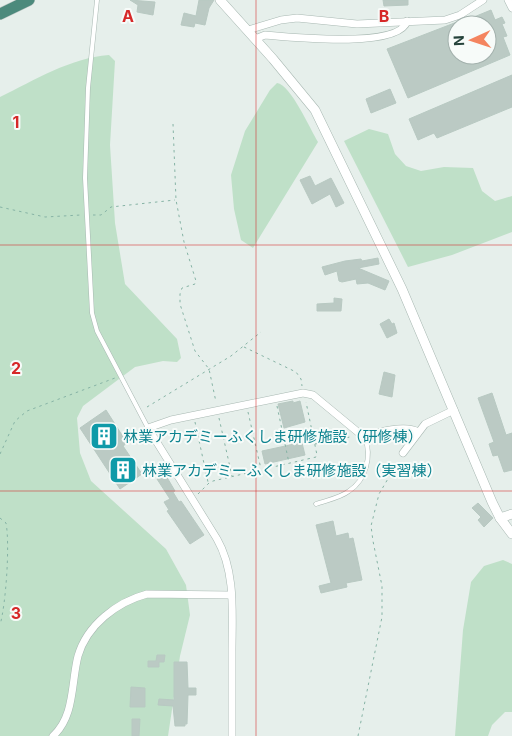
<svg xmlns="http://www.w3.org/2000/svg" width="512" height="736" font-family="Inter,'Noto Sans JP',sans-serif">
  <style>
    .green { fill: #bfe0c8 }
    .building { fill: #bbcac4; stroke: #b8c9c2; fill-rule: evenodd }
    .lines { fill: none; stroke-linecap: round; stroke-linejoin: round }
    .service-casing { stroke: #a8b8b2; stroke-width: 5 }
    .minor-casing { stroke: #a8b8b2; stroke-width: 8 }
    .tertiary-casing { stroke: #a8b8b2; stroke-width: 10 }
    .trunk-casing { stroke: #c2cac8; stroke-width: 12 }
    .path { stroke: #86b3a5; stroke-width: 1; stroke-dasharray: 2.5 4; stroke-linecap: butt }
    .service { stroke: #fff; stroke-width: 4 }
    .minor { stroke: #fff; stroke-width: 7 }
    .tertiary { stroke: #fff; stroke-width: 9 }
    .trunk { stroke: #4c8a7c; stroke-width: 11 }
    .grid { fill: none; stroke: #d62828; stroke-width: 1; stroke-opacity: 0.55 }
    .labels { text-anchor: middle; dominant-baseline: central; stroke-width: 4; stroke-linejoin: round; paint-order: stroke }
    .culture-label { font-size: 15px; fill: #0d838f; stroke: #f7fbf9; text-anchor: start }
    .grid-label { font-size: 16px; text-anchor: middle; font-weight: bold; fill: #d62828; stroke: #f7fbf9; stroke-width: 4; stroke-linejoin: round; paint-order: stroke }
  </style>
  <rect width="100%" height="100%" fill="#e6efeb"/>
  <g class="green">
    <path d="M109,55L115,61L110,145L115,223L125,284L177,339L181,358L177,362L163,361L135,367L83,406L77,418L80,453L91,481L166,549L186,585L190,615L180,656L168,736H0V97C35,80 70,58 109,55Z"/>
    <path d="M277,83C291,85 310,129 318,142L253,248L241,240L234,209L231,175L245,131L270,90Z"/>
    <path d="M369,129L388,134L395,154L406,166L421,171L444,167L473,168L482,191L495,201L512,196V232L452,255L408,267L344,141Z"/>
    <path d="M503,560L512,564V712H505L492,725L488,736H455L463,630L471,582L484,566Z"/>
  </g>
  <g class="building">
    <path d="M130,0L155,2L153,15L137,12L138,5Z"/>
    <path d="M199,0H214L209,8L205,25L195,23L194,27L181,25L184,13L196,16Z"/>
    <path d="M383,0H408V5L384,6Z"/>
    <path d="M491,10L495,20L502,17L505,23L502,24L507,36L503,37L510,55L408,98L387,49L457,22V24ZM457,25H487V55H457Z"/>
    <path d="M512,75V107L437,138L434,133L418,140L409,119Z"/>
    <path d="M390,89L396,103L371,113L366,99Z"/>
    <path d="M310,176L315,186L331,178L344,203L336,207L330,194L312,204L300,180Z"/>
    <path d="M378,258L379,264L358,268L389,281L385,290L368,283L357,284L356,279L342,282L339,281L337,271L325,275L322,267L345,261L361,259L362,261Z"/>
    <path d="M334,298L342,299L341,311H317V304L334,303Z"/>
    <path d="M389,319L392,324L394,323L397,333L387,338L380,324Z"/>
    <path d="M384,372L395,375L392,397L379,394Z"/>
    <path d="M492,393L506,435L512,433V470L504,472L498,455L493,456L489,444L494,442L478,398Z"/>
    <path d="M293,401V403L300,401L305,422L284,428L278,404Z"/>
    <path d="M106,410L127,443L123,446L142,474L120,489L80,428Z"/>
    <path d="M301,439L305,455L265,464L262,451L290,445L289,442Z"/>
    <path d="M165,474L175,491L173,492L179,502L181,501L204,535L190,544L167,511L169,510L164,502L170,499L157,479Z"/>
    <path d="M478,503L493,518L484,527L478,520L481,517L472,508Z"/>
    <path d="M333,521L336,536L348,533L349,539L353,538L362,580L346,583L347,587L321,593L319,586L331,583L316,525Z"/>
    <path d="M157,655H165L164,662H159V667H148V661H156Z"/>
    <path d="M174,662H187L188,688H196V695H188L187,724H185V726H175L173,706L158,705L159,699L174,700Z"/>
    <path d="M131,687L145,688V707H130Z"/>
    <path d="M132,719H140L139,736H132Z"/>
  </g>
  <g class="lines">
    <defs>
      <g id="service">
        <path d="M97,0L88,88L85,178L92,313L97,331L148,428"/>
        <path d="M316,504C327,500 340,498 349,491C366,480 372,456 365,438"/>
      </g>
      <g id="minor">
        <path d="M508,0L512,8"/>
        <path d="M248,30L281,20L297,18L357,24L445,20L460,15L483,0"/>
        <path d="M255,39L265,35C289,37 400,49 407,21"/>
        <path d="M403,453L425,424L454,410"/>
        <path d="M53,736C75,716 71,683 78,656C87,625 117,602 147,594L231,595"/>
        <path d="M232,736C232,708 232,680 232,651C232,614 236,572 217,539L148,428L171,420L303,393L313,395L365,438C376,431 407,425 418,432"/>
      </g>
      <g id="tertiary">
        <path d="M220,0L273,59L315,110L402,289L492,502L500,518L512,534"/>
        <path d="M500,518L512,514"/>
      </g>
      <path id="trunk" d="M0,14L29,0"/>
    </defs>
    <use href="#service" class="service-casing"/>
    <use href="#minor" class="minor-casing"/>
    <use href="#tertiary" class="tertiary-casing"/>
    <use href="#trunk" class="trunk-casing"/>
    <g class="path">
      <path d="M173,124L176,200L184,242L196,281L195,284L182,288L180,294V304L195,351L209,369L216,402"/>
      <path d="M0,207L45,217L81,215"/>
      <path d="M93,215H101L111,207L175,200"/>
      <path d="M244,347L296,372L301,379L302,386"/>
      <path d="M277,406L289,463"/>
      <path d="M147,407L231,356L261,332"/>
      <path d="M248,412L261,469"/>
      <path d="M219,418L232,476"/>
      <path d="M195,422L208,482"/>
      <path d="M315,444L350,437"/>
      <path d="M0,454L15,421L27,411L115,378"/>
      <path d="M198,494L209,483L213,481L316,457L317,455L306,402"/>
      <path d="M0,518L6,523C10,544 6,604 0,625"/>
      <path d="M358,736L382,617V586L373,541L371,526L379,494L399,460"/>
    </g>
    <use href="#service" class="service"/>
    <use href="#minor" class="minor"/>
    <use href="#tertiary" class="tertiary"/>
    <use href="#trunk" class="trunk"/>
  </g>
  <path class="grid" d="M256,0V736M0,245H512M0,491H512"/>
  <defs>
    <symbol id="building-square" viewBox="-11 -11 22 22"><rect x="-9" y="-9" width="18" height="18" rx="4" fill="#0f9aa8" stroke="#f7fbf9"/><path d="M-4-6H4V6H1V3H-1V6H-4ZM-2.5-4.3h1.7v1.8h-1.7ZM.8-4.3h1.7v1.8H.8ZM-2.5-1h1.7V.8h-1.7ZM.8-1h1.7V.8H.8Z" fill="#fff"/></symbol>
  </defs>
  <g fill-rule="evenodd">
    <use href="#building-square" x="88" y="420" width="32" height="32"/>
    <use href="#building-square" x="107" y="454" width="32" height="32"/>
  </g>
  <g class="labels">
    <g class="culture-label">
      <text x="123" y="436">林業アカデミーふくしま研修施設（研修棟）</text>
      <text x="142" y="470">林業アカデミーふくしま研修施設（実習棟）</text>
    </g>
  </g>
  <g class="grid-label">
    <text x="128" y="22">A</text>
    <text x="384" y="22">B</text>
    <text x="16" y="128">1</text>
    <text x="16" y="374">2</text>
    <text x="16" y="619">3</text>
  </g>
  <g transform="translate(472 40) rotate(267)"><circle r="24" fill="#f7fbf9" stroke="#a3b1ad"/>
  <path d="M0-4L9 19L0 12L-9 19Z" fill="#f4845f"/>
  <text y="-8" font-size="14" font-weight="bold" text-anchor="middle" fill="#24423a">N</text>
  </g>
</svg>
